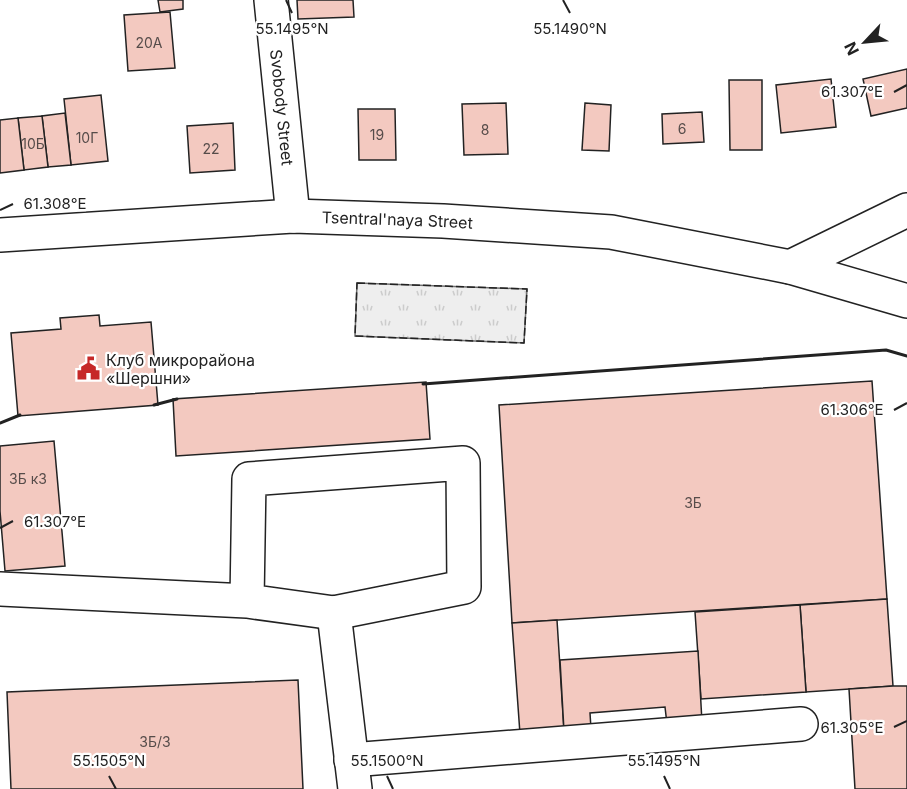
<svg xmlns="http://www.w3.org/2000/svg" width="907" height="789" font-family="Inter,sans-serif">
  <style>
    .park { fill: url(#park-tufts); stroke: #6f6f6f; stroke-width: 1.5 }
    .building { fill: #f3c9c0; stroke: #222; stroke-width: 1.5 }
    .lines { fill: none; stroke-linecap: round; stroke-linejoin: round }
    .minor-casing { stroke: #222; stroke-width: 36 }
    .minor { stroke: #fff; stroke-width: 33 }
    .fence { stroke: #222; stroke-width: 1.5; stroke-dasharray: 8 3; stroke-linecap: butt }
    .wall { stroke: #222; stroke-width: 3 }
    .ticks { fill: none; stroke: #222; stroke-width: 2 }
    .labels { text-anchor: middle; dominant-baseline: central; stroke-width: 4.5; stroke-linejoin: round; paint-order: stroke }
    .number-label { font-size: 14px; fill: #564c4a }
    .street-label { font-size: 16px; fill: #222; stroke: #fff }
    .poi-label { font-size: 16px; fill: #222; stroke: #fff; text-anchor: start }
    .ticks-label { font-size: 15px; text-anchor: middle; fill: #222; stroke: #fff; stroke-width: 4.5; stroke-linejoin: round; paint-order: stroke }
  </style>
  <defs>
    <pattern id="park-tufts" width="24" height="20" patternUnits="userSpaceOnUse" patternTransform="scale(1.5)"><rect width="24" height="20" fill="#eee"/><path d="M3 7l-1-3M5 7V3M7 7l1-3M15 17l-1-3M17 17v-4M19 17l1-3" fill="none" stroke="#ccc"/></pattern>
  </defs>
  <rect width="100%" height="100%" fill="#fff"/>
  <path class="park" d="M357,283L527,289L524,343L355,336Z"/>
  <g class="building">
    <path d="M158,0H183V9L160,12Z"/>
    <path d="M297,0H353L354,17L298,19Z"/>
    <path d="M170,12L175,68L128,71L124,15Z"/>
    <path d="M907,69V108L871,116L863,79Z"/>
    <path d="M831,79L836,127L781,133L776,85Z"/>
    <path d="M729,80H762V150H730Z"/>
    <path d="M101,95L108,161L71,165L64,99Z"/>
    <path d="M506,103L508,154L464,155L462,104Z"/>
    <path d="M585,103L611,105L609,151L582,150Z"/>
    <path d="M358,109H395L396,160H359Z"/>
    <path d="M702,112L704,142L663,144L662,114Z"/>
    <path d="M65,113L71,165L48,167L42,116Z"/>
    <path d="M42,116L48,167L24,170L18,118Z"/>
    <path d="M18,118L24,170L0,173V120Z"/>
    <path d="M233,123L235,170L190,173L187,126Z"/>
    <path d="M99,315L100,326L151,322L158,405L18,416L11,333L61,329L60,318Z"/>
    <path d="M872,381L887,599L512,623L499,405Z"/>
    <path d="M426,382L430,439L176,456L173,399Z"/>
    <path d="M54,441L65,566L5,571L0,511V446Z"/>
    <path d="M887,599L893,686L806,692L800,605Z"/>
    <path d="M800,605L806,692L701,699L695,612Z"/>
    <path d="M557,620L564,731L520,734L512,623Z"/>
    <path d="M698,651L702,722L667,724L665,707L590,713L591,729L564,731L560,660Z"/>
    <path d="M298,680L303,789H11L7,692Z"/>
    <path d="M893,686H907V789H855L849,689Z"/>
  </g>
  <g class="lines">
    <defs>
      <g id="minor">
        <path id="s1" d="M271,0L293,216"/>
        <path id="s2" d="M0,235L293,216L443,221L611,232L790,267L907,301"/>
        <path d="M790,267L907,210"/>
        <path d="M0,589L247,601L334,613L464,587L463,463L249,479L247,601"/>
        <path d="M334,613L355,789"/>
        <path d="M351,760L801,724"/>
      </g>
    </defs>
    <use href="#minor" class="minor-casing"/>
    <use href="#minor" class="minor"/>
    <path class="fence" d="M357,283L527,289L524,343L355,336Z"/>
    <g class="wall">
      <path d="M423,384L886,350L907,356"/>
      <path d="M154,405L177,399"/>
      <path d="M0,423L20,415"/>
    </g>
  </g>
  <path class="ticks" d="M286,0L292,13M563,0L570,13M894,92L907,85M0,210L13,204M894,410L907,403M0,528L13,521M894,727L907,721M109,776L116,789M387,776L393,789M664,776L670,789"/>
  <defs>
    <symbol id="civic-bare" viewBox="-9 -9 18 18"><path d="M-.6-6.5H3V-4.5H.6V-3L4-1V1h2V6H-6V1h2V-1L-.6-3ZM-1.2 2.5V6h2.4V2.5Z" fill="#c62828" stroke="#fff" stroke-width="2.5" paint-order="stroke"/></symbol>
  </defs>
  <g fill-rule="evenodd">
    <use href="#civic-bare" x="72" y="352" width="33" height="33"/>
  </g>
  <g class="labels">
    <g class="number-label">
      <text x="149" y="42">20А</text>
      <text x="682" y="128">6</text>
      <text x="485" y="129">8</text>
      <text x="377" y="134">19</text>
      <text x="87" y="137">10Г</text>
      <text x="33" y="143">10Б</text>
      <text x="211" y="148">22</text>
      <text x="28" y="478">3Б к3</text>
      <text x="693" y="502">3Б</text>
      <text x="155" y="741">3Б/3</text>
    </g>
    <g class="street-label">
      <text stroke="none"><textPath href="#s1" startOffset="108">Svobody Street</textPath></text>
      <text stroke="none"><textPath href="#s2" startOffset="398">Tsentral'naya Street</textPath></text>
    </g>
    <g class="poi-label">
      <text x="106" y="360">Клуб микрорайона<tspan x="106" dy="18">«Шершни»</tspan></text>
    </g>
  </g>
  <g class="ticks-label">
    <text x="292" y="34">55.1495°N</text>
    <text x="570" y="34">55.1490°N</text>
    <text x="852" y="97">61.307°E</text>
    <text x="55" y="209">61.308°E</text>
    <text x="852" y="415">61.306°E</text>
    <text x="55" y="527">61.307°E</text>
    <text x="852" y="733">61.305°E</text>
    <text x="109" y="766">55.1505°N</text>
    <text x="387" y="766">55.1500°N</text>
    <text x="664" y="766">55.1495°N</text>
  </g>
  <g transform="translate(865 42) rotate(244)" stroke="#ffffff" stroke-width="4.5" paint-order="stroke">
  <path d="M0-4.5L10 22L0 15L-10 22Z" fill="#222222"/>
  <text y="-9" font-size="16" font-weight="bold" text-anchor="middle" fill="#222222">N</text>
  </g>
</svg>
